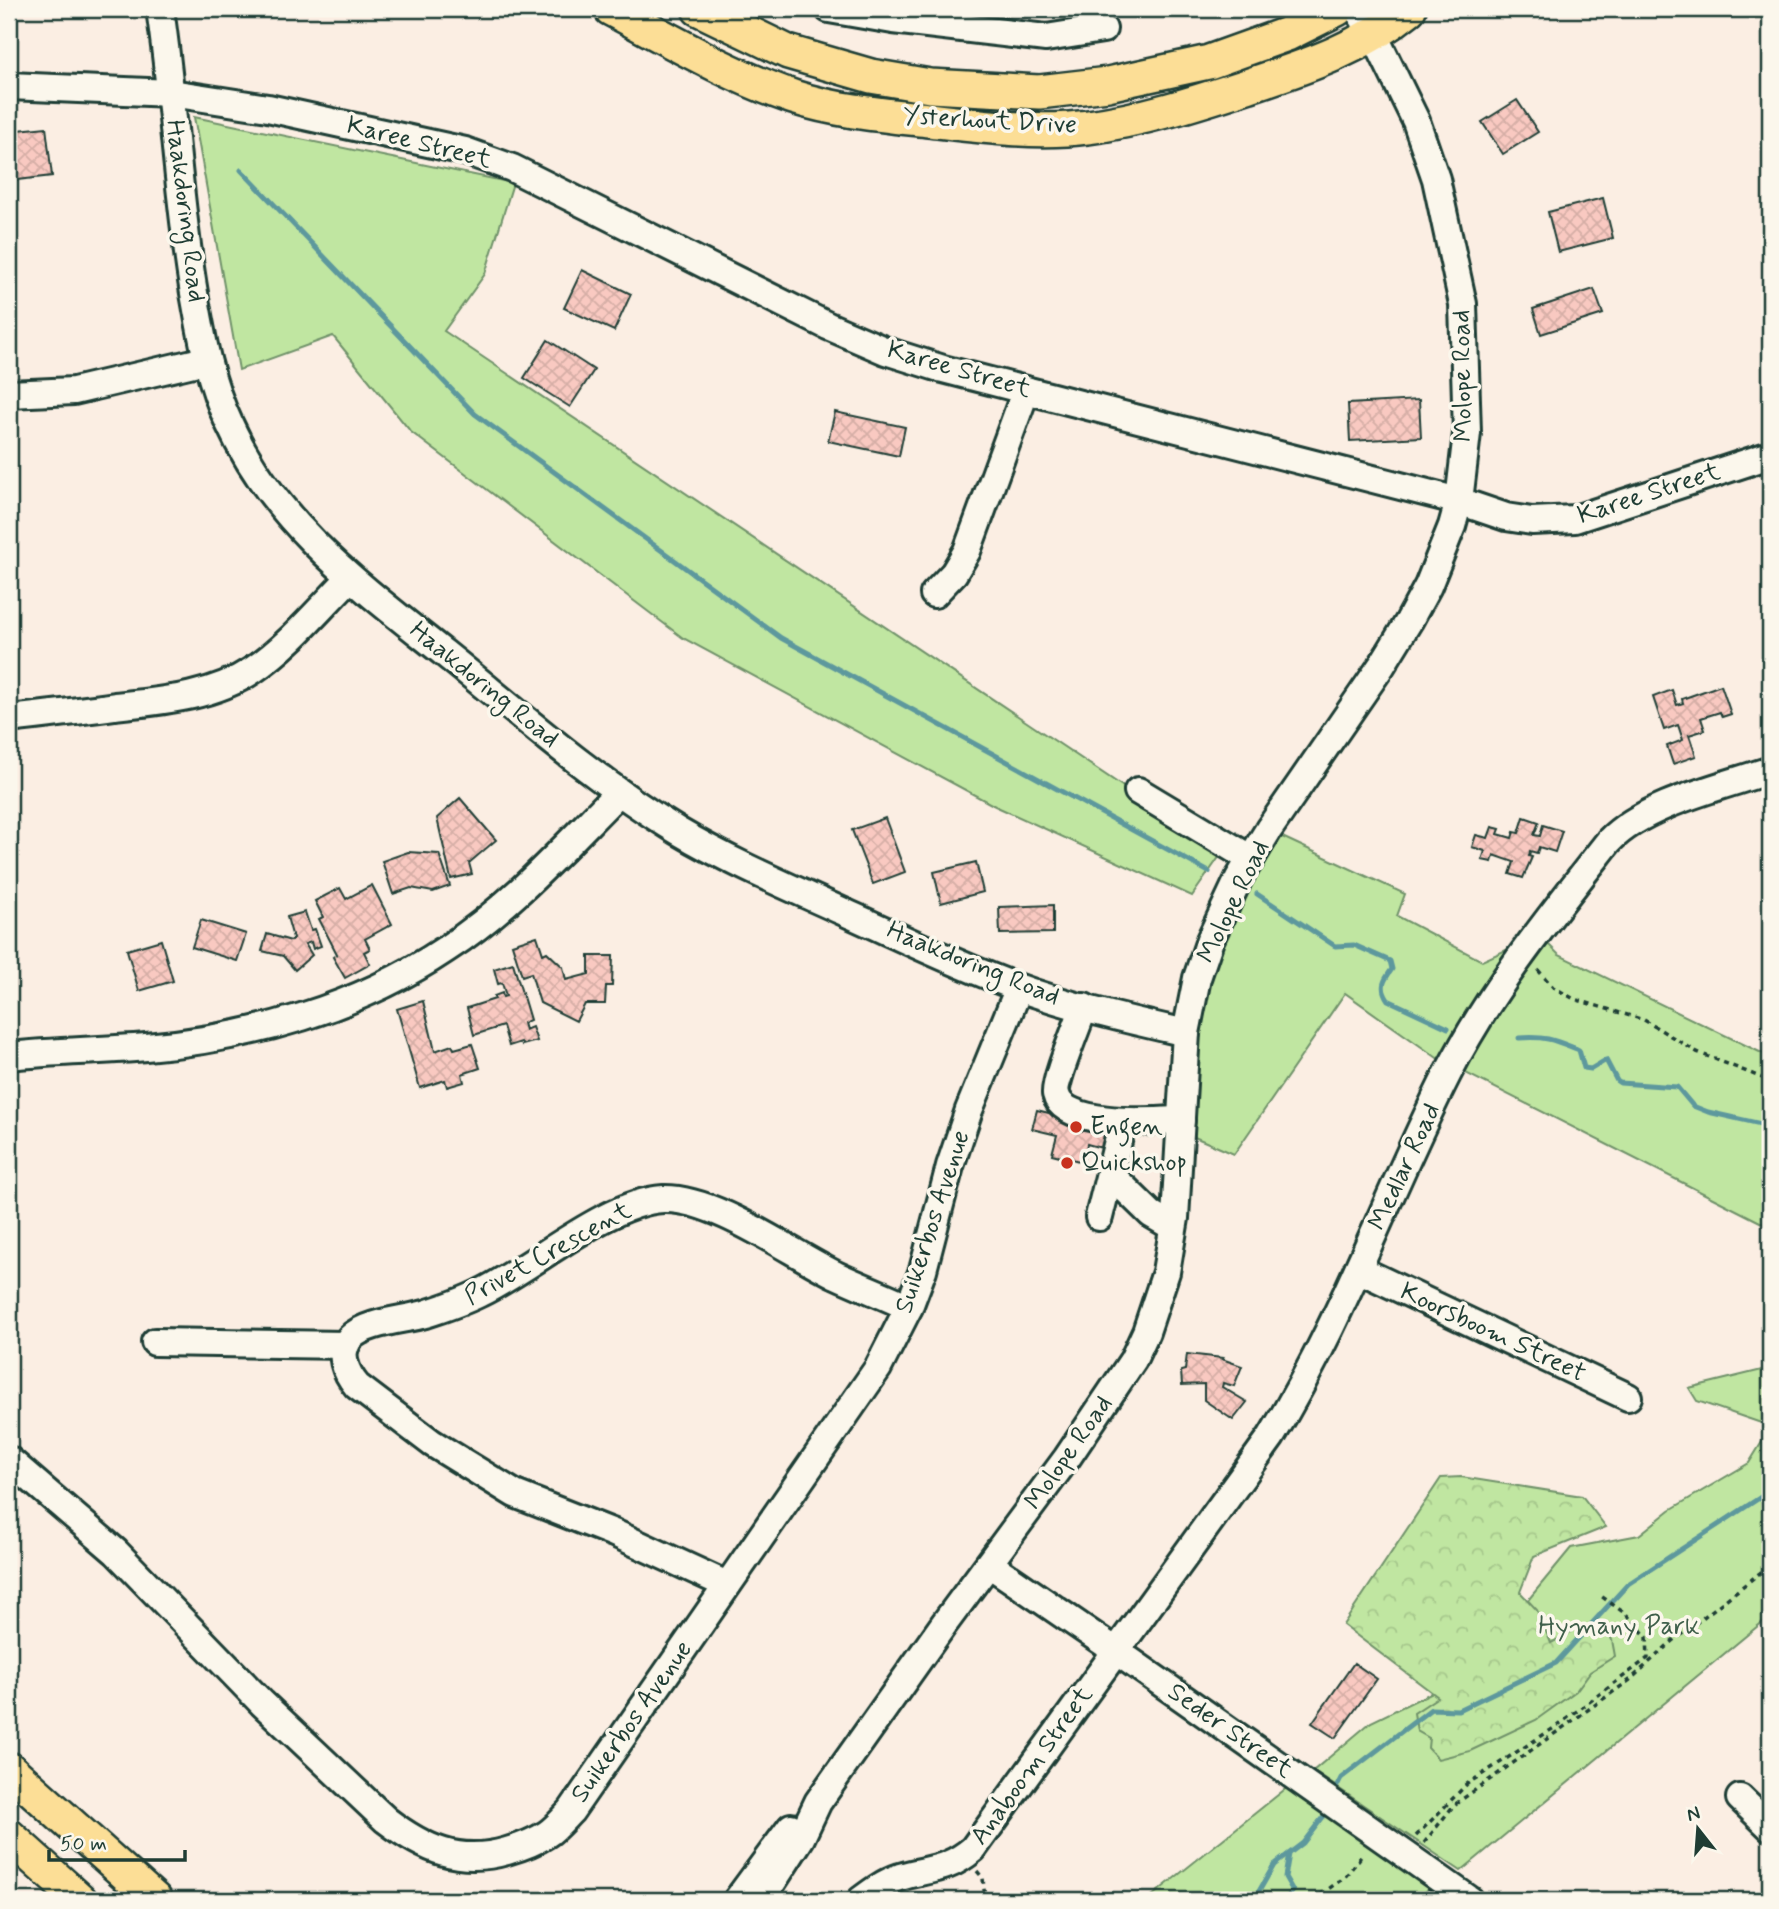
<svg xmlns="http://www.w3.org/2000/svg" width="1779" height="1909" font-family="Mynerve,sans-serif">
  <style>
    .green { fill: #c0e6a1; stroke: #70926a; stroke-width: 2 }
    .forest { fill: url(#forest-crowns); stroke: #70926a; stroke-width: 2 }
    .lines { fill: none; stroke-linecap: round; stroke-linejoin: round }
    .stream { stroke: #5d989d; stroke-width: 5 }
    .building { fill: url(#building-cross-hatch); stroke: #1f3d34; stroke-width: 2 }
    .minor-casing { stroke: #1f3d34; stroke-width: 32 }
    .major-casing { stroke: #1f3d34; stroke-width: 38 }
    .path { stroke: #1f3d34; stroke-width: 3.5; stroke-dasharray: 5 5; stroke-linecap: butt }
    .minor { stroke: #fbf7ec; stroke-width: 26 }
    .major { stroke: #fcde96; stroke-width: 33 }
    .poi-dot { fill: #c8321e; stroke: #fbf7ec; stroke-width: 2.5 }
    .labels { text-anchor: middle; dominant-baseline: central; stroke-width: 7; stroke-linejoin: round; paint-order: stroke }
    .street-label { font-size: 26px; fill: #1f3d34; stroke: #fbf7ec }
    .poi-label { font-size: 26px; fill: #1f3d34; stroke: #fbf7ec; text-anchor: start }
    .park-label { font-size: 26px; fill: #3f5f4a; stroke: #fbf7ec }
  </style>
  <defs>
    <pattern id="forest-crowns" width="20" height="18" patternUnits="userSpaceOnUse" patternTransform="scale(1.75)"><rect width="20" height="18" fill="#c0e6a1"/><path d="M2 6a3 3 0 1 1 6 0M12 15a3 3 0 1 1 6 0" fill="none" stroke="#a5c68b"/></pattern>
    <pattern id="building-cross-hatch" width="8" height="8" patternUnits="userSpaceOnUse" patternTransform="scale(1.75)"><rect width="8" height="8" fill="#f9c9c1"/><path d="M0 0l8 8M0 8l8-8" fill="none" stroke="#d5aea6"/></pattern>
  </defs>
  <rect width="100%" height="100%" fill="#fbeee3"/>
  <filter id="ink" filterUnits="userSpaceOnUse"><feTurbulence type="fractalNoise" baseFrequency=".0143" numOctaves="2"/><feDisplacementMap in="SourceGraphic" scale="14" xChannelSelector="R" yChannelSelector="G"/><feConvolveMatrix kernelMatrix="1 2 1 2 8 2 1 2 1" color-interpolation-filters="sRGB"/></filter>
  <g filter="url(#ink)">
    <g class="green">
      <path d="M194,117L513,183L485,274L444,331L1222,853L1192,896L995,806L683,638L411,432L333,336L239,370Z"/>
      <path d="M1280,836L1405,894L1397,916L1482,961L1539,935L1559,955L1770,1057V1227L1440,1060L1345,993L1234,1154L1192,1136L1198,1039L1203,1006L1216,952L1248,881Z"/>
      <path d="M1770,1368V1426L1697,1401L1689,1388Z"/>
      <path d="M1770,1429V1616L1461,1871L1313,1771L1371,1722L1433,1692L1529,1599L1571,1548L1639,1535L1670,1510L1749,1463Z"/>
      <path d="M1289,1786L1433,1886L1414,1900H1143L1152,1896Z"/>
    </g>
    <path class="forest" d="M1461,1477L1582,1496L1606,1527L1534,1556L1520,1592L1537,1610L1551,1643L1568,1634L1574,1628L1605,1625L1612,1640L1615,1656L1590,1672L1576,1691L1536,1720L1470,1751L1438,1759L1428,1748L1429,1738L1417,1731L1414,1713L1438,1697L1343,1625L1441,1478Z"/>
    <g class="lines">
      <g class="stream">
        <path d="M241,170L475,414L781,638L1209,872"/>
        <path d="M1257,894L1335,946L1354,945L1390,961L1392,969C1384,980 1379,987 1388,1000L1448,1028"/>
        <path d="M1519,1038C1547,1036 1554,1040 1579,1050L1584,1068L1591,1069L1606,1060L1617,1081L1620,1083L1677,1087L1693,1106L1708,1112L1770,1126"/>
        <path d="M1336,1788L1341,1778L1431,1709L1458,1710L1556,1663L1628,1584L1770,1491"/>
        <path d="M1254,1900L1274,1865L1303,1843L1323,1817"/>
        <path d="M1284,1900L1293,1891L1285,1877L1289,1854"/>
      </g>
    </g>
    <g class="building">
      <path d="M1517,100L1538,132L1503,154L1482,122Z"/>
      <path d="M46,127L52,176L9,181V131Z"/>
      <path d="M1603,198L1613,238L1558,252L1548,212Z"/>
      <path d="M582,270L631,294L614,331L564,308Z"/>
      <path d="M1594,289L1603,314L1541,334L1533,309Z"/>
      <path d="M548,340L594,370L570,407L524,378Z"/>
      <path d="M1419,400L1421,437L1350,441L1348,404Z"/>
      <path d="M835,412L905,427L899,456L828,441Z"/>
      <path d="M1721,685L1731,714L1722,717L1720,712L1701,718L1705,730L1689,735L1696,756L1673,764L1667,746L1683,740L1678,725L1664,730L1653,697L1672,690L1677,705L1683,703L1682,699Z"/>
      <path d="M460,798L496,840L469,863L472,874L451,879L437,818Z"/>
      <path d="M1524,817L1539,822L1534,835L1540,836L1543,825L1562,831L1555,852L1539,847L1537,853L1530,851L1529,856L1532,857L1523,878L1510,874L1514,862L1494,855L1492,862L1482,860L1485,851L1472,847L1476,835L1488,838L1492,827L1500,829L1498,834L1512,838L1514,832L1519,833Z"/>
      <path d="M885,818L905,872L873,884L852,830Z"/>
      <path d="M408,852L439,854L450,886L433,892L411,888L393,894L382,861Z"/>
      <path d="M976,862L983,892L941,903L934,872Z"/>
      <path d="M372,885L392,924L365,939L370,949L364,952L370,964L345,978L333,957L337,954L319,919L323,917L315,901L340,888L346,899Z"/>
      <path d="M1053,905V933L1000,934L999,907Z"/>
      <path d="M305,912L311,930L315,929L321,946L313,949L311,942L305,944L312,955L295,970L283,956L262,951L267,934L291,941L293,938L287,917Z"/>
      <path d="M201,920L246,934L237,961L192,947Z"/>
      <path d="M537,936L543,954L547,952L563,967L566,980L589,974V956H613L612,986H606L605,1004H585L576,1021L540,1003L531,973L522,976L512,944Z"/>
      <path d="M161,940L173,981L139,991L127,950Z"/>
      <path d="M513,963L530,1020L523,1023L525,1030L532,1027L537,1041L522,1045L521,1042L509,1046L503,1026L474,1035L467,1008L495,999L494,996L502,993L503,997L506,996L502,983L498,984L494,969Z"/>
      <path d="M423,1001L435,1051L452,1045L454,1049L472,1044L480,1068L462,1074L464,1082L447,1087L445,1080L420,1088L397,1009Z"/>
      <path d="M1037,1110L1119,1131L1113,1151L1087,1144L1083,1162L1052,1154L1057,1135L1032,1129Z"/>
      <path d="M1187,1354L1223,1358L1222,1359L1242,1366L1234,1386L1223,1383L1222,1387L1247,1402L1233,1420L1204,1400V1384L1182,1385L1181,1371L1185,1370Z"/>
      <path d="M1354,1663L1377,1679L1335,1738L1312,1723Z"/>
    </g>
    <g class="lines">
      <defs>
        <g id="minor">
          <path d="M160,9C174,103 178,199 194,293C202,338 209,381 229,423C274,523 360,586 444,653C520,714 594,780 678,831C730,862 787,886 842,911C900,937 957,965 1017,987C1071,1007 1130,1020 1186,1033"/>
          <path d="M829,9L893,20L1046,38L1103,29"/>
          <path d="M9,86L171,93L268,108L465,151L512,168L828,326L886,351L943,369L1459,501L1506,517L1532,521L1575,519L1770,455"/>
          <path d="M9,394L74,391L206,360"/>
          <path d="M934,594L954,573L967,551L1026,390"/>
          <path d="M9,719C44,715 80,711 115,706C162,701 213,697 253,670C290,645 319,609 350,578"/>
          <path d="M1138,791L1251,859"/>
          <path d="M1084,1007C1079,1022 1053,1084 1056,1094C1063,1128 1155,1121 1181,1120"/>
          <path d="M9,1056C55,1051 101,1051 146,1047C251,1038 358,1008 446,949C511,907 564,847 619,792"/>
          <path d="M1110,1174L1151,1214L1173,1227"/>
          <path d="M1099,1217L1123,1121"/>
          <path d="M1358,1269L1628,1397"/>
          <path d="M155,1342L346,1345"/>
          <path d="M9,1460L116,1552L262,1703L386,1820C424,1849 459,1865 507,1851C521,1847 535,1842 547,1834C556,1828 564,1818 571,1811L878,1368L909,1307L923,1270L950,1166L969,1110L1019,988"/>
          <path d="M989,1564L1116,1651L1470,1900"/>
          <path d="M727,1585L614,1533L515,1494L432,1443L357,1386C346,1373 337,1353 350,1338C365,1322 404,1320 425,1314C444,1308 462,1302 480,1293C531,1269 607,1202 663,1199C714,1197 789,1252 836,1275C860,1286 885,1296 909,1307"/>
          <path d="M1740,1798L1770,1827"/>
          <path d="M737,1900L791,1827"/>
          <path d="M761,1900L801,1838L818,1802L944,1624L1067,1458L1133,1360L1146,1332L1166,1272L1175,1218L1186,1033L1197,978L1210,940L1239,878L1269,829L1382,665L1409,621L1428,586L1452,526L1459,501L1467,433L1463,304L1436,179L1416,121L1374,35L1357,9"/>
          <path d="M861,1900C873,1891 885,1882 900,1877C930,1868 947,1871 973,1849L1271,1437C1342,1322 1387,1193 1448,1073C1491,989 1551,915 1609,841C1644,804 1721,787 1770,770"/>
        </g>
        <g id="major">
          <path d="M611,9C670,40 729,75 793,97C836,111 883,115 929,120C980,126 1036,134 1088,127C1142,120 1195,103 1247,86C1307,66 1360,49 1409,9"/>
          <path d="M699,9L788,52L871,76L930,86L1039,92L1108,84L1209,62L1287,34L1337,9"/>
          <path d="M9,1769L155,1900"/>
          <path d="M9,1836L80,1900"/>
        </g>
      </defs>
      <use href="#minor" class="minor-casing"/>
      <use href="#major" class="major-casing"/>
      <g class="path">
        <path d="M1538,970L1553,987L1574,999L1644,1020L1697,1052L1770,1081"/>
        <path d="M1416,1836L1467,1784L1557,1726L1648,1658L1647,1637L1626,1614L1601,1596"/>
        <path d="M1424,1843L1454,1805L1630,1680L1668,1645L1770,1565"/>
        <path d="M977,1871L983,1878L985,1900"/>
        <path d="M1313,1900L1345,1877L1364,1853"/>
      </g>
      <use href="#minor" class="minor"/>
      <use href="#major" class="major"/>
    </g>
  </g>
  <g class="poi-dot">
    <circle cx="1076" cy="1127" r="7"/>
    <circle cx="1067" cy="1163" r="7"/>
  </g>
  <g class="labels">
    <g class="street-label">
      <text transform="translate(990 121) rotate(3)">Ysterhout Drive</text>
      <text transform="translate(419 143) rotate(14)">Karee Street</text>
      <text transform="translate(185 211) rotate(83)">Haakdoring Road</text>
      <text transform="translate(959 370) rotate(16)">Karee Street</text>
      <text transform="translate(1463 376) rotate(-91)">Molope Road</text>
      <text transform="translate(1649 494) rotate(-18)">Karee Street</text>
      <text transform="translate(484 685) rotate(39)">Haakdoring Road</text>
      <text transform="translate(1234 902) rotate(-64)">Molope Road</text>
      <text transform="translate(973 964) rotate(22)">Haakdoring Road</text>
      <text transform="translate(1405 1167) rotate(-65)">Medlar Road</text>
      <text transform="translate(933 1222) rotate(-72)">Suikerbos Avenue</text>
      <text transform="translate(548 1254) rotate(-29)">Privet Crescent</text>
      <text transform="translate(1493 1333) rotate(25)">Koorsboom Street</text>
      <text transform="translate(1069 1453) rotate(-55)">Molope Road</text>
      <text transform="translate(632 1722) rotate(-55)">Suikerbos Avenue</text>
      <text transform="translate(1230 1731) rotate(35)">Seder Street</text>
      <text transform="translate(1032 1766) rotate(-54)">Anaboom Street</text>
    </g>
    <g class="poi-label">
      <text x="1090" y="1127">Engen</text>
      <text x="1081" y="1163">Quickshop</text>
    </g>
    <g class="park-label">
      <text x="1619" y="1627">Hymany Park</text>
    </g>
  </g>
  <rect width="1779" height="1909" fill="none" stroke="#fbf7ec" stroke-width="35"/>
  <rect x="18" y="18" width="1744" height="1874" fill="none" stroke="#1f3d34" stroke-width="2.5" filter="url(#ink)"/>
  <g transform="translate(1698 1829) rotate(343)" stroke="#fbf7ec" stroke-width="5" paint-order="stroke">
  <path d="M0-5L12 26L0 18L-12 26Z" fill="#1f3d34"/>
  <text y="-10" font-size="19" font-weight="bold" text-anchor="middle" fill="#1f3d34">N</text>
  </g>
  <path d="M49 1850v10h136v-10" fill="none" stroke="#1f3d34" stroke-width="3.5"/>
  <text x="60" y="1850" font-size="21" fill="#1f3d34" stroke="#fbf7ec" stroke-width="5" paint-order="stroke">50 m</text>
</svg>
